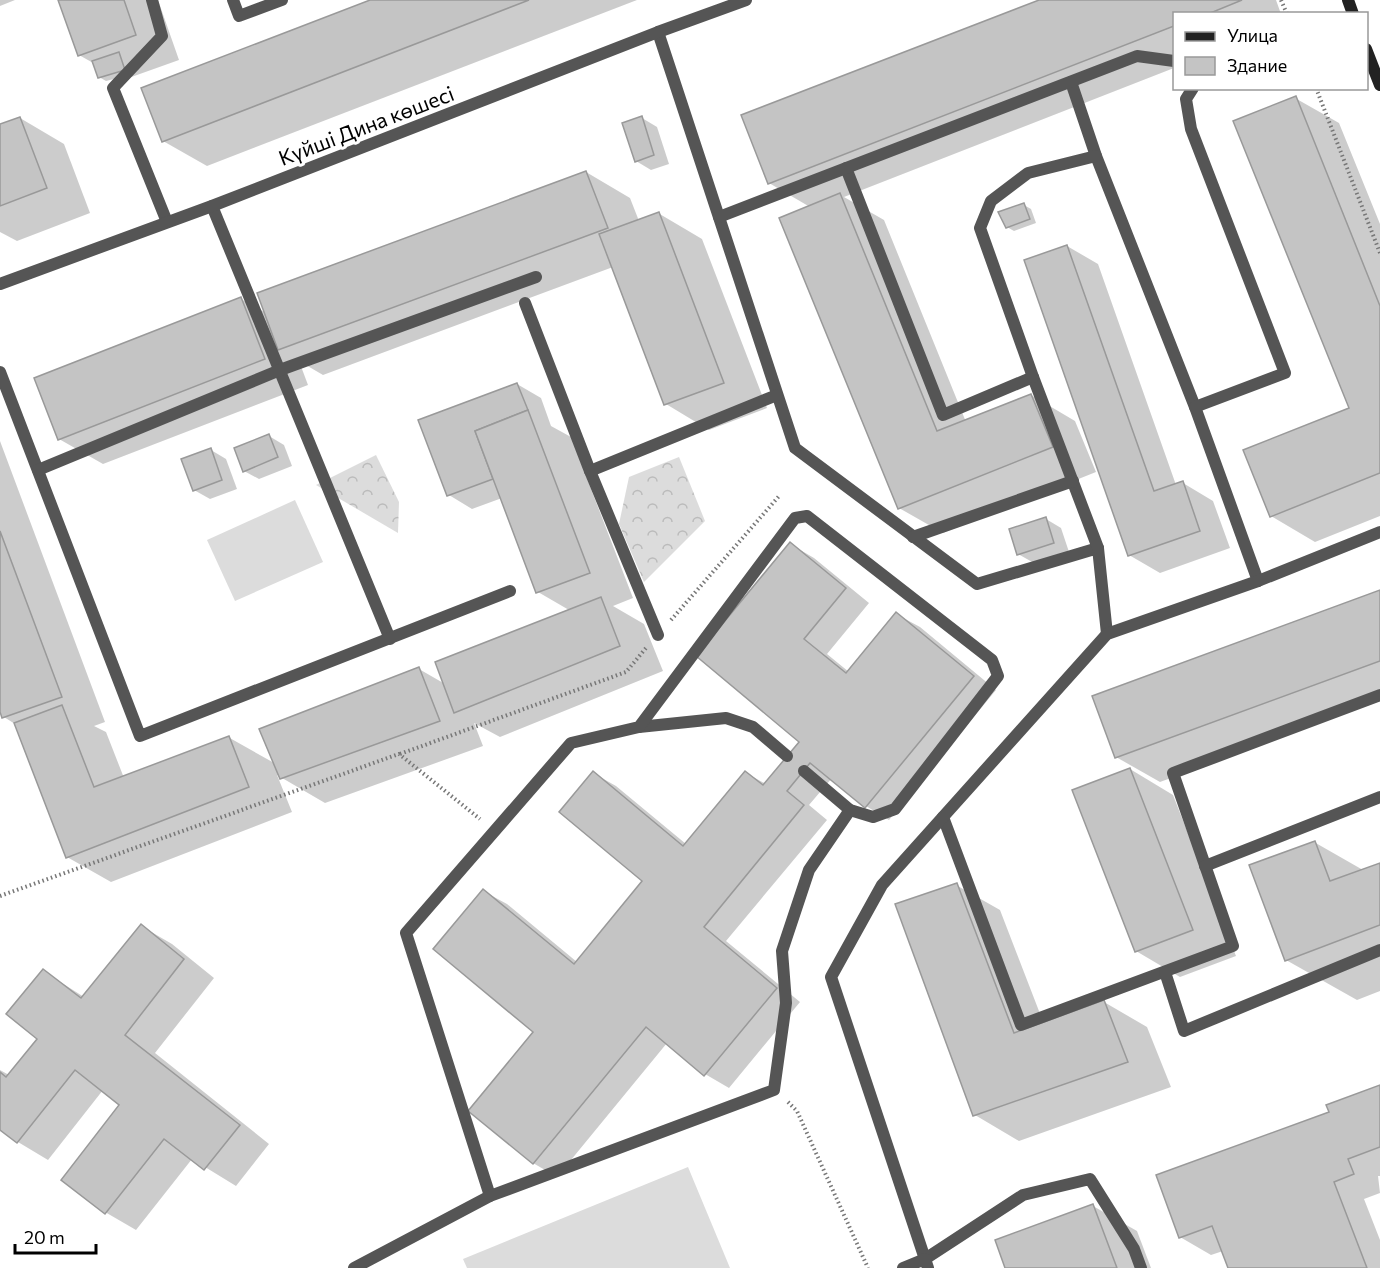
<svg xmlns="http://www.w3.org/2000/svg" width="1380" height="1268" font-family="Commissioner,sans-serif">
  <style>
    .forest { fill: url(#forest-crowns) }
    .pitch { fill: #dcdcdc }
    .shadow { fill: #0003 }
    .building { fill: #c4c4c4; stroke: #999; stroke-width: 1.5 }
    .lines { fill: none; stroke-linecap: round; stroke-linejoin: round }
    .path { stroke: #777; stroke-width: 4; stroke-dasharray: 1.5 3; stroke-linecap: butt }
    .lane { stroke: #555; stroke-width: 12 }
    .street { stroke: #555; stroke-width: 12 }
    .secondary { stroke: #222; stroke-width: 12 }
    .labels { text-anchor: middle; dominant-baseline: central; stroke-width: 6; stroke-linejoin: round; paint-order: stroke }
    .street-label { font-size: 21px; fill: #000; stroke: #fff }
  </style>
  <defs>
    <pattern id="forest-crowns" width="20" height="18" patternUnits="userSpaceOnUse" patternTransform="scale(1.5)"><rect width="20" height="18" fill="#dcdcdc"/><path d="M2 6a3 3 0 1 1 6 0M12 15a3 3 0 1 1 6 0" fill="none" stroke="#bbb"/></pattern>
  </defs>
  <rect width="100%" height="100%" fill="#fff"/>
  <g class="forest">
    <path d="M376,455L399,502L398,533L316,485Z"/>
    <path d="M679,457L705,521L644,582L619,524L629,477Z"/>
  </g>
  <g class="pitch">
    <path d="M295,500L323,562L235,601L207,540Z"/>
    <path d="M688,1167L730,1268H467L463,1259Z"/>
  </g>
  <g class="shadow">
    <path d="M0,0H15L0,6Z"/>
    <path d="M59,0H158L179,60L123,80L118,78L106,81L99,77L95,64L79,55Z"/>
    <path d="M374,0H637L207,166L163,141Z"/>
    <path d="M1043,0H1276L1281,14H1174V68L844,197L884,220L966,422L1031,395L1075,421L1096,472L943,533L899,508L810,207L769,183Z"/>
    <path d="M1295,98L1339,123L1380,224V516L1315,542L1271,516L1351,409Z"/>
    <path d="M20,118L64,144L90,213L17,241L0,232V125Z"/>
    <path d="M642,118L657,127L669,164L651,170L636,161Z"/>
    <path d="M586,172L630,198L639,221L658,213L702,239L767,408L709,430L666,404L613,267L323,375L299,361L308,385L103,464L59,439L241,299L266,313Z"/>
    <path d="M1024,205L1031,209L1036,223L1014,231L1007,227Z"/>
    <path d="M1067,246L1098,264L1176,485L1183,483L1213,501L1230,548L1160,573L1129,555Z"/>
    <path d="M517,384L541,398L551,426L571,437L633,598L613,606L644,624L663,671L500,737L474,723L483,746L325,803L277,775L292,812L111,882L67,857L15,724L4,717L0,708V441L105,722L94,726L106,732L124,778L228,737L276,764L419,669L445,684L569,610L538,592L502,498L472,509L449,495L420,421Z"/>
    <path d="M269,436L284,445L292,466L259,479L244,471Z"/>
    <path d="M211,450L226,459L237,489L210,499L194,490Z"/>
    <path d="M1046,519L1061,528L1069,552L1034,563L1018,554Z"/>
    <path d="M790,544L814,558L869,603L827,654L849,672L896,614L920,627L996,690L889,820L866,806L832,778L809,805L827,820L726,941L800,1002L729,1088L705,1074L667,1043L557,1177L533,1163L535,1032L483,891L507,904L577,962L645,881L593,773L616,786L686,844L746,773L766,784L801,741Z"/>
    <path d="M1380,592V701L1160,782L1116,757Z"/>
    <path d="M1130,769L1173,795L1236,956L1180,977L1136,951Z"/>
    <path d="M1314,842L1363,870L1380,864V991L1357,1000L1286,960Z"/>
    <path d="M956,885L1000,910L1044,1024L1104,1002L1147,1027L1171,1087L1019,1141L975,1115Z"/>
    <path d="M141,926L172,944L214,978L155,1053L269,1144L236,1186L192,1159L136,1230L105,1212L121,1104L103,1090L48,1160L18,1142L0,1128V1070L9,1075L39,1039L43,971L84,997Z"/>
    <path d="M1380,1086V1176H1378L1380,1193L1364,1199L1380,1240V1268H1229L1223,1251L1211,1255L1180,1237L1330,1113Z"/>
    <path d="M1093,1206L1137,1231L1151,1268H1007Z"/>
  </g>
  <g class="building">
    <path d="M58,0H124L136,35L78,56Z"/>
    <path d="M370,0H529L162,142L141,88Z"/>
    <path d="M1039,0H1242L1208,14H1174V26L768,184L741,115Z"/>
    <path d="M119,52L125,70L98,78L92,61Z"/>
    <path d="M1296,96L1380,306V473L1270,517L1243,450L1349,408L1233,121Z"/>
    <path d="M642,116L654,155L635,162L622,123Z"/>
    <path d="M20,117L47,188L0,206V124Z"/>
    <path d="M586,171L608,228L278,350L257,293Z"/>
    <path d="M840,193L937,431L1031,394L1053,447L898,509L779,218Z"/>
    <path d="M1024,203L1030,219L1006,228L998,212Z"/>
    <path d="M659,212L724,383L664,405L599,234Z"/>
    <path d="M1067,245L1154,491L1183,481L1200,531L1128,556L1024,260Z"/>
    <path d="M241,297L265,359L58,440L34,378Z"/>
    <path d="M517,383L528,410L475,431L493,479L447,496L418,420Z"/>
    <path d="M528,410L590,573L536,593L475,431Z"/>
    <path d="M269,434L278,457L243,472L234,448Z"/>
    <path d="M211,448L222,480L193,491L181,459Z"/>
    <path d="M1046,517L1054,543L1017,555L1009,529Z"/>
    <path d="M0,531L62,697L2,718L0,712Z"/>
    <path d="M790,542L846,588L804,639L846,673L896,612L974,676L865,808L810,763L787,791L804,805L704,927L777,988L704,1076L646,1027L533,1164L468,1111L533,1032L433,949L483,889L574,964L642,881L559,812L593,771L683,846L745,771L763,785L799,742L696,656Z"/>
    <path d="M1380,590V661L1115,758L1092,696Z"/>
    <path d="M601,597L620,646L454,713L435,662Z"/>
    <path d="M419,667L440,721L280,779L259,729Z"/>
    <path d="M62,705L94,787L229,736L249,787L66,858L14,723Z"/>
    <path d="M1130,768L1193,930L1135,952L1072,790Z"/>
    <path d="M1315,841L1330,881L1380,863V925L1285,961L1249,865Z"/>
    <path d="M957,883L1014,1033L1104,1000L1128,1062L973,1116L895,904Z"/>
    <path d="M141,924L184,959L125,1035L240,1125L204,1170L164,1139L105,1214L61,1180L119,1105L75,1070L17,1143L0,1130V1072L6,1077L37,1039L6,1014L43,969L81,998Z"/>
    <path d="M1380,1085V1147L1348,1159L1354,1174L1334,1182L1367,1268H1228L1212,1226L1179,1238L1156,1175L1329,1112L1326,1105Z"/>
    <path d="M1093,1204L1117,1268H1005L995,1240Z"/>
  </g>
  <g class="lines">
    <g class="path">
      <path d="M1281,0L1287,14"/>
      <path d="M1316,88L1380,253"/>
      <path d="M671,620L780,495"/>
      <path d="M400,754L626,672L646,648"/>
      <path d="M0,896L399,754L480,819"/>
      <path d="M788,1102L797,1111L868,1268"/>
    </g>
    <g class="lane">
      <path d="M152,0L162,36L113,88L167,222"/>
      <path d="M233,0L239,16L282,0"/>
      <path d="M658,32L795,448L977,584L1098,548L1107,634"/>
      <path d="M1071,82L1096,156L1195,407"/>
      <path d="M1193,88L1186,99L1191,129L1285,373L1195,407L1258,581"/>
      <path d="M846,168L943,415L1033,377L1098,548"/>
      <path d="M212,206L390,639"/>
      <path d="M719,217L1137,56L1174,61"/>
      <path d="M525,303L590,471L658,635"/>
      <path d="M0,372L140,736L510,591"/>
      <path d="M1033,377L980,228L991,201L1028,173L1096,156"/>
      <path d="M38,470L280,370L536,277"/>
      <path d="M590,471L777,395"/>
      <path d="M913,537L1073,481"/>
      <path d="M639,727L726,718L753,727L787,756"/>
      <path d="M943,817L1021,1025L1233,946L1173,773L1380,695"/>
      <path d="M1205,866L1380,797"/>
      <path d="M1165,972L1184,1031L1380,950"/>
      <path d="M490,1196L406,933L571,743L639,727L795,518L807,516L992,660L998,676L895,809L873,817L850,810L804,771"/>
      <path d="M354,1268L490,1196L774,1090L786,1003L782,951L809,870L850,810"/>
      <path d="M1141,1268L1134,1249L1090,1179L1023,1195L925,1259L831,977L882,885L1107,634L1258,581L1380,532"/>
    </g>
    <g class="street">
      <path d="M0,284L212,206L658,32L746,0"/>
      <path d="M903,1268L925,1259L928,1268"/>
    </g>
    <g class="secondary">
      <path d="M1348,0L1353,14"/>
      <path d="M1366,49L1380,85"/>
    </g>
  </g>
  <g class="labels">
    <g class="street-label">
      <text transform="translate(366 125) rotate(-21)">Күйші Дина көшесі</text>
    </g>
  </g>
  <rect x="1173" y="12" width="195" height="78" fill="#ffffff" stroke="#999999" stroke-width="1.5"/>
  <rect x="1185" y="32" width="30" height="9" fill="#222222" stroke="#999999" stroke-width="1.5"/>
  <text x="1227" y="42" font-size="18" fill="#000000">Улица</text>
  <rect x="1185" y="57" width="30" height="18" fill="#c4c4c4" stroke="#999999" stroke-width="1.5"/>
  <text x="1227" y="72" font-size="18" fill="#000000">Здание</text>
  <path d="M15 1244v9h81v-9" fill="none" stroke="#000000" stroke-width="3"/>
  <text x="24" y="1244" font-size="18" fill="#000000" stroke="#ffffff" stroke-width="4.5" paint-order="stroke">20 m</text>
</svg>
